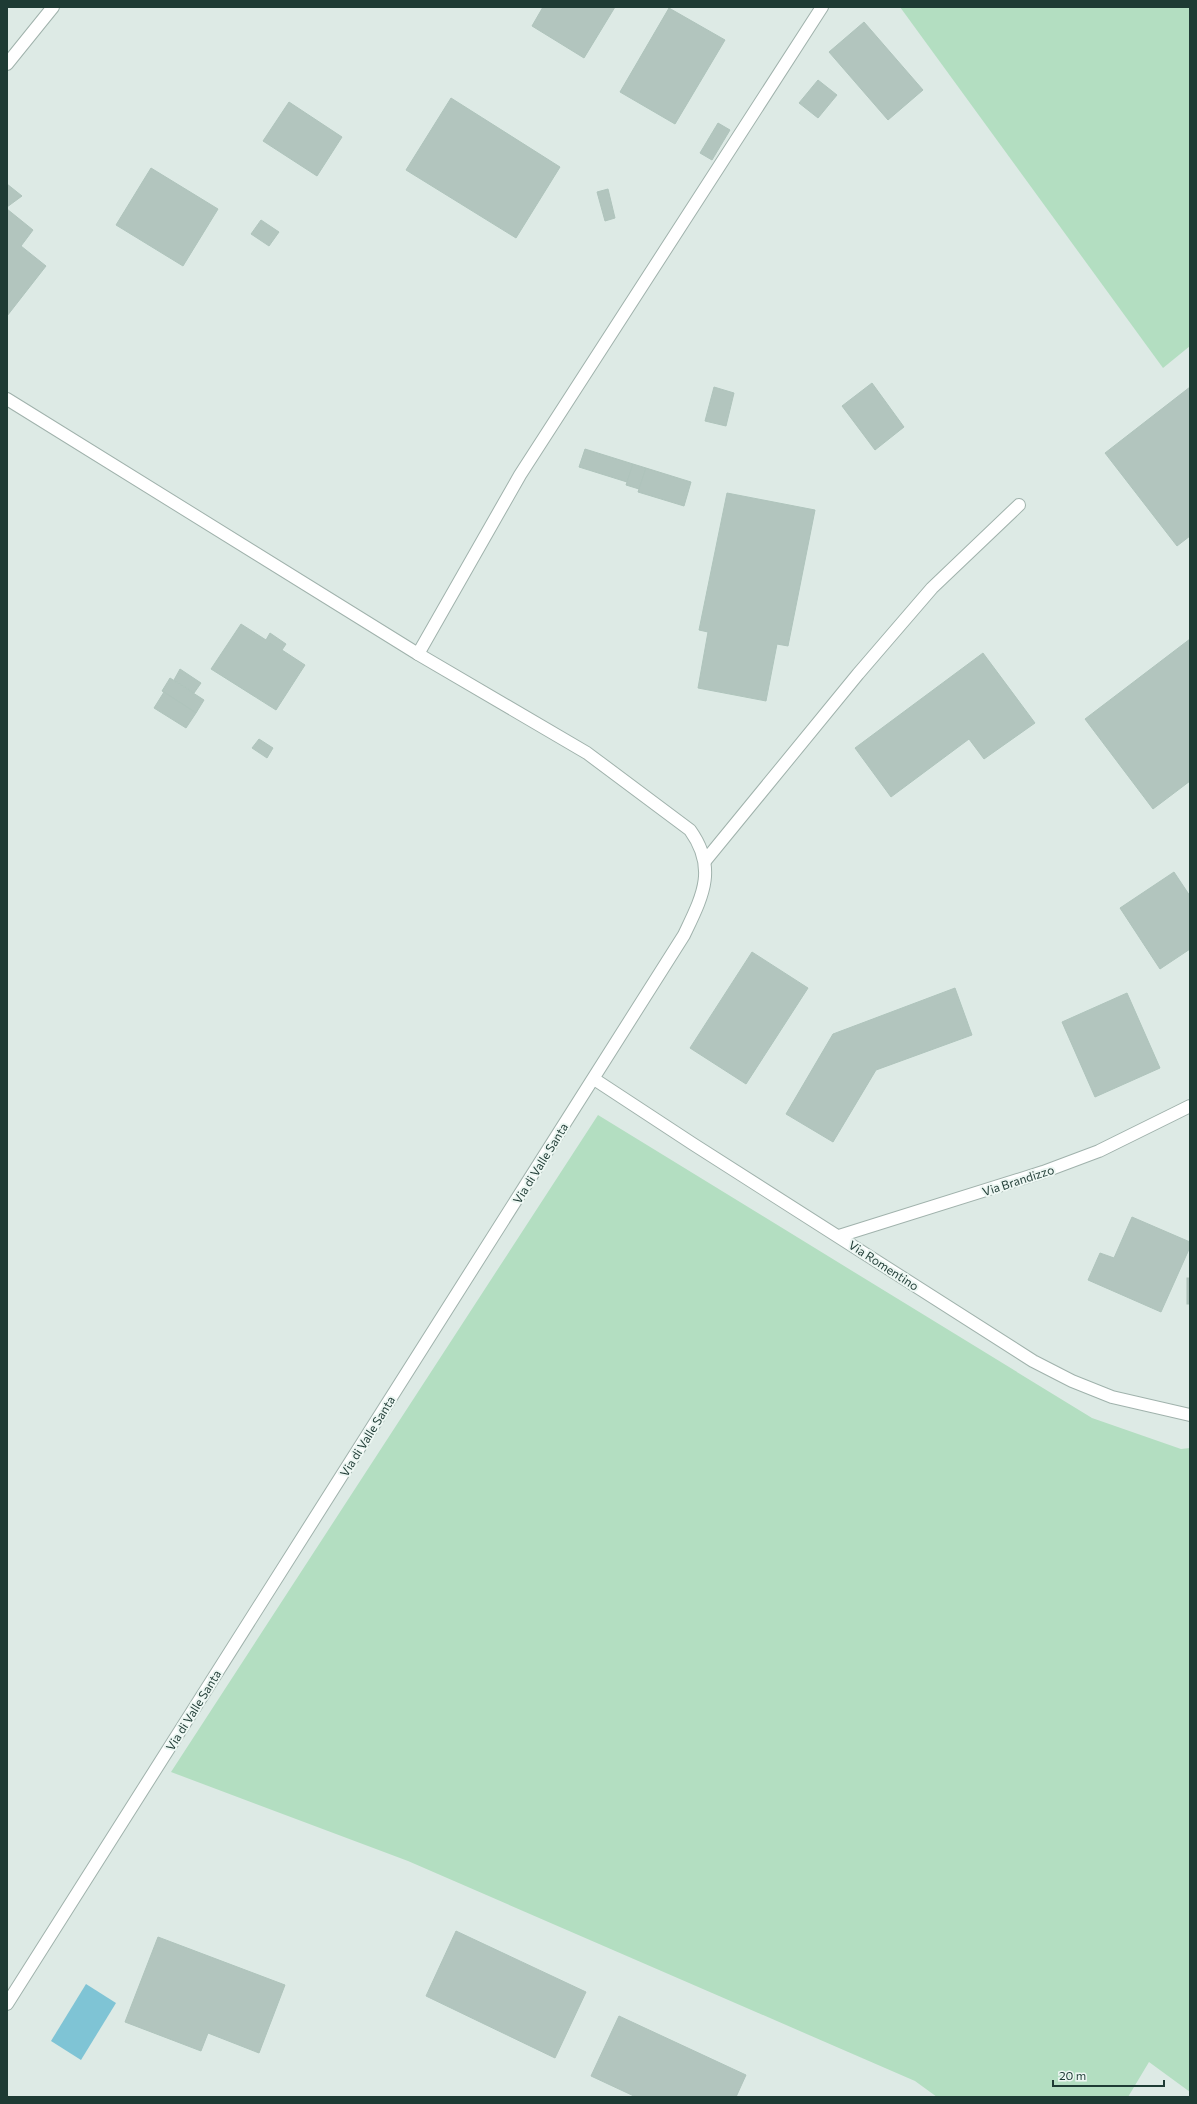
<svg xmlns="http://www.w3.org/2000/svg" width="1197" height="2104" font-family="Commissioner,sans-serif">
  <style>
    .green { fill: #b3dec1 }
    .water { fill: #7fc4d5 }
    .building { fill: #b2c5be; stroke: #afc4bc }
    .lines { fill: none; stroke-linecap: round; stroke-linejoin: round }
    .service-casing { stroke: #a0b2ac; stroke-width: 14 }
    .minor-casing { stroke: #a0b2ac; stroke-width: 14 }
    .service { stroke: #fff; stroke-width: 12 }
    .minor { stroke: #fff; stroke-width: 12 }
    .labels { text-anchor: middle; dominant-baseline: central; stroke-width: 4; stroke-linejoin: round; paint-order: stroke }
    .street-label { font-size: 12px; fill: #1e3b34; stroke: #edf7f3 }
  </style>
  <rect width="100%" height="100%" fill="#ddeae5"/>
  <g class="green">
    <path d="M900,7H1190V346L1163,368Z"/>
    <path d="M598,1115L1092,1418L1181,1449L1190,1448V2092L1149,2062L1128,2097H937L915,2081L408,1861L171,1772Z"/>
  </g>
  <path class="water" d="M86,1984L116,2003L81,2060L51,2041Z"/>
  <g class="building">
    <path d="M543,7H615L584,58L532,26Z"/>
    <path d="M669,8L725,40L675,124L620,92Z"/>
    <path d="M864,22L923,90L888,120L829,52Z"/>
    <path d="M818,80L837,95L818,118L799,103Z"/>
    <path d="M451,98L560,167L516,238L406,170Z"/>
    <path d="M289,102L342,137L317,176L263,141Z"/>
    <path d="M718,123L730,130L712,160L700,153Z"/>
    <path d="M151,168L218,209L183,266L116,225Z"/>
    <path d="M7,184L22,196L7,207Z"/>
    <path d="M608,189L615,218L605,221L597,192Z"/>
    <path d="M7,209L33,230L21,246L46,266L7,316Z"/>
    <path d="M261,220L279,232L269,246L251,234Z"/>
    <path d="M872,383L904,427L875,450L842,406Z"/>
    <path d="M714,387L734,393L726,426L705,421Z"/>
    <path d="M1190,387V536L1177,546L1105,453Z"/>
    <path d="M585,449L633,464L627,482L579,467Z"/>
    <path d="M633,464L646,468L639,489L626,485Z"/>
    <path d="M646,468L691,482L684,506L638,492Z"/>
    <path d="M727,493L815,510L788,646L777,644L766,701L698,688L708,632L699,630Z"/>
    <path d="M241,624L266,640L270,633L286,644L282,650L305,665L276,710L211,669Z"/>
    <path d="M1190,639V781L1153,809L1085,719Z"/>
    <path d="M983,653L1035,723L984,759L969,739L891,797L855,748Z"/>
    <path d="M180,669L201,683L194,693L174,680Z"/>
    <path d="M170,678L204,700L196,713L162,691Z"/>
    <path d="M164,692L196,713L186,728L154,708Z"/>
    <path d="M259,739L273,748L267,758L252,748Z"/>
    <path d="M1174,872L1190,896V949L1160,969L1120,908Z"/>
    <path d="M752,952L808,988L746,1084L690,1048Z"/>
    <path d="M955,988L972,1035L876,1070L833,1142L786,1114L833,1034Z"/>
    <path d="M1127,993L1160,1068L1095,1097L1062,1022Z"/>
    <path d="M1132,1217L1190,1242V1247L1161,1312L1088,1280L1100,1253L1114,1258Z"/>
    <rect x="1187" y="1278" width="3" height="26"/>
    <path d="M456,1931L586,1992L555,2058L426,1996Z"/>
    <path d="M158,1937L285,1985L259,2053L208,2033L201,2051L125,2022Z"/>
    <path d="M619,2016L746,2075L736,2097H636L591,2076Z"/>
  </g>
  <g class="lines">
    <defs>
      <path id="service" d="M418,654L520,475L822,7"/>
      <g id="minor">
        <path d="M7,64L53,7"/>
        <path d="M7,399L418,654L587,753L690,830C718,869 702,897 684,935L7,2004"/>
        <path d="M705,861L858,674L932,588L1019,505"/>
        <path d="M594,1079L693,1144L1033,1361L1072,1381L1112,1397L1190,1415"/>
        <path d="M839,1236L1043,1172L1099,1151L1190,1106"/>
      </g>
    </defs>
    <use href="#service" class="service-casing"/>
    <use href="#minor" class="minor-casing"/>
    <use href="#service" class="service"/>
    <use href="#minor" class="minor"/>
  </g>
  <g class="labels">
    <g class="street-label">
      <text transform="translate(540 1163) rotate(-58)">Via di Valle Santa</text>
      <text transform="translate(1018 1180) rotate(-18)">Via Brandizzo</text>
      <text transform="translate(884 1265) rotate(33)">Via Romentino</text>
      <text transform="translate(367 1436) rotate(-58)">Via di Valle Santa</text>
      <text transform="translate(193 1710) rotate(-58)">Via di Valle Santa</text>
    </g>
  </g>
  <rect width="1197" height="2104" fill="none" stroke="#1e3b34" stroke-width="16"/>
  <path d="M1053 2080v6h111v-6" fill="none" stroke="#1e3b34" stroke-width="2"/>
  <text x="1059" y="2080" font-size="12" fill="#1e3b34" stroke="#edf7f3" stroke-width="3" paint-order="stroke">20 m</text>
</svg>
